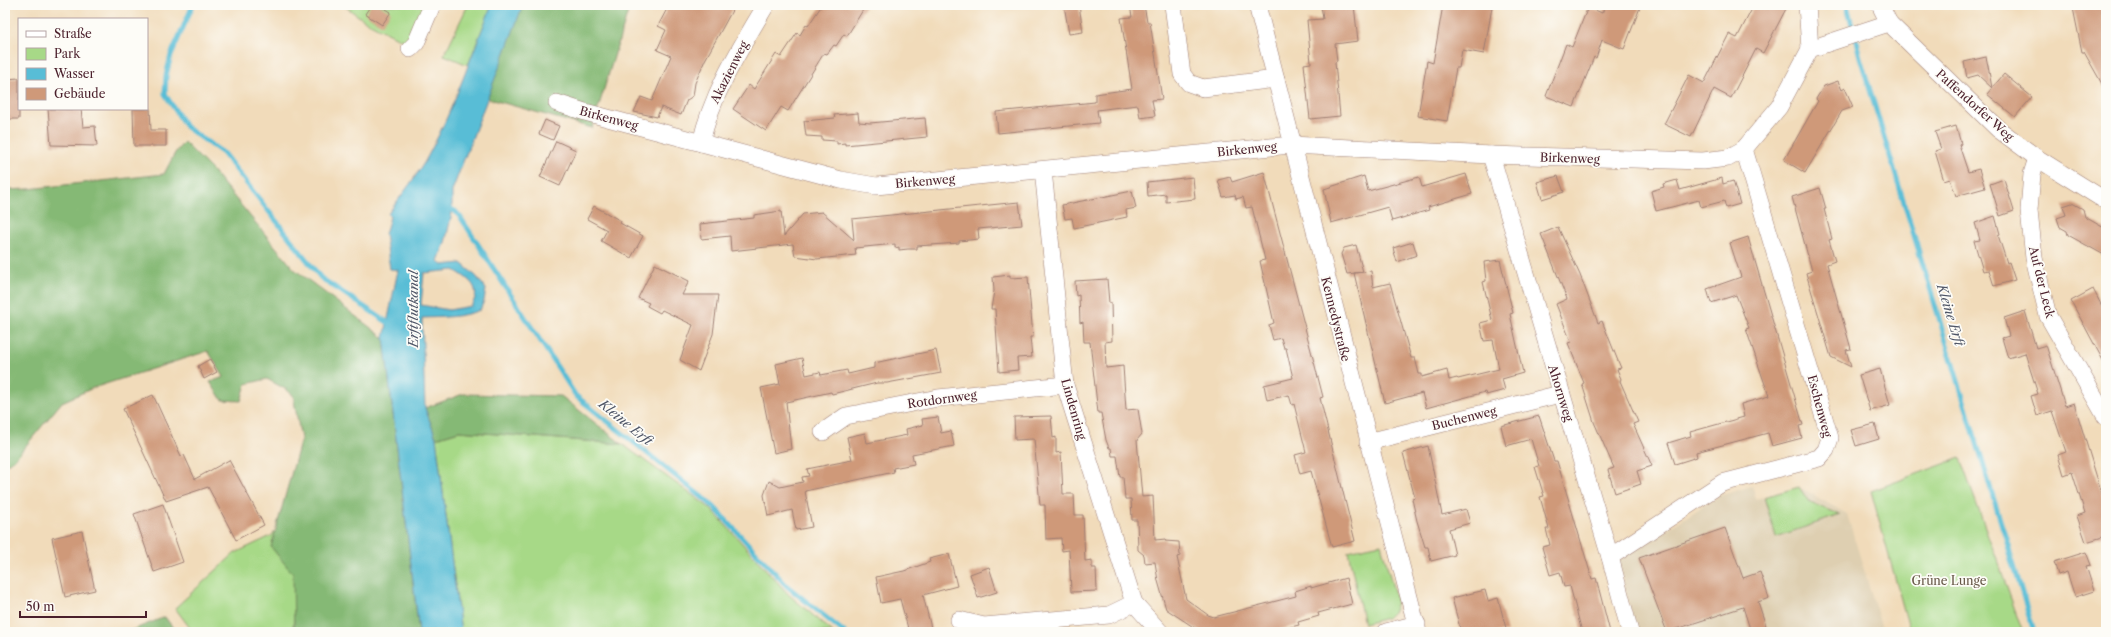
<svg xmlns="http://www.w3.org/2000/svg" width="2111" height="637" font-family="'Libre Caslon Text',serif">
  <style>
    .built { fill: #decfb1 }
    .green { fill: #a7d987; stroke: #787c59 }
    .forest { fill: #85b974; stroke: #686c50 }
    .water { fill: #58bdd6; stroke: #516e80; fill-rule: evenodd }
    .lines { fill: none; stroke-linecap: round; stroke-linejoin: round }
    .stream { stroke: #58bdd6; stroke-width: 5 }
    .building { fill: #cf9979 }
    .street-casing { stroke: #9e7d72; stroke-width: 18 }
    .street { stroke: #fff; stroke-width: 17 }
    .labels { text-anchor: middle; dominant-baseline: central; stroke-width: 3.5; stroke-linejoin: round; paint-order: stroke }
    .street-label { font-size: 12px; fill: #4a1f2b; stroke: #fdfcf7 }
    .park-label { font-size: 12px; fill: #665747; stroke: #fdfcf7 }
    .water-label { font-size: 13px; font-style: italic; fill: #4f5667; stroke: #fdfcf7 }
  </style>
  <rect width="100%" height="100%" fill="#fdfcf7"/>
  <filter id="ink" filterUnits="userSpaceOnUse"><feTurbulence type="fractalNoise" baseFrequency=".025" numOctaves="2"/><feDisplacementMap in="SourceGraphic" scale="8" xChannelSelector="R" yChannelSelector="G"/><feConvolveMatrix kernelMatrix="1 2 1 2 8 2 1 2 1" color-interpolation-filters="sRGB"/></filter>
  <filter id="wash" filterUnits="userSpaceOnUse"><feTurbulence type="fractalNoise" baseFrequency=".012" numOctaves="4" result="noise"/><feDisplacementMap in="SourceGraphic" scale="16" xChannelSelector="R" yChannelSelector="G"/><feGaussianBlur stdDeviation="0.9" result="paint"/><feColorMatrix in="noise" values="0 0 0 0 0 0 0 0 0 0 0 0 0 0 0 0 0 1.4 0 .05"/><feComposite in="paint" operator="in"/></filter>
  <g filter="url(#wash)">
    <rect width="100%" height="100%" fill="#f1dbba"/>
    <path class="built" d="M1752,486L1756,499L1799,487L1847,514L1883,632H1636L1618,561L1719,496Z"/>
    <g class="green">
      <path d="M343,5H427L411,45L368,23Z"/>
      <path d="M468,5H492L468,65L444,55Z"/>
      <path d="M459,431L622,444L710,508L789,595L833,632H461L436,438Z"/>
      <path d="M1960,458L2023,632H1910L1871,491Z"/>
      <path d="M1799,487L1809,502L1840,515L1776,537L1764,497Z"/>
      <path d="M277,529L307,549L292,632H193L175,608L235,553L271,536Z"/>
      <path d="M1381,544L1397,602L1394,611L1387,618L1364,624L1348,551Z"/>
    </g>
    <g class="forest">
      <path d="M523,5H630L592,128L486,98Z"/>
      <path d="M184,142L211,169L294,269L384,338L419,632H294L293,574L271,547L301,439L293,395L287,390L267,379L246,384L241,401L222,400L210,382L224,377L208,351L93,388L62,402L14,460L5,465V190L28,189L164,174L175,153Z"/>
      <path d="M463,394L561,396L622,444L459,431L436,438L425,408Z"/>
      <path d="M165,617L176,632H127Z"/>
    </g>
    <path class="water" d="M492,5H523L452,191V213L445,243L438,261L442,265L461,263L476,276L486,289L484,301L480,310C460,318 442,317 422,318L425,408L436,438L461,632H419L384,338L398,270L390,269L385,234L390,217L388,214C402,194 418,175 429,154C455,106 471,55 492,5ZM454,270C469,279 483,288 471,306L449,310L421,305L424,273Z"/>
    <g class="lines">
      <g class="stream">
        <path d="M193,5L171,55L166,76L165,94L186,127L223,153L321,278L393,326"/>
        <path d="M1847,5L1860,57L2034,632"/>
        <path d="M446,207L455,211L461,218L576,396L713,506L787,586L844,632"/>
      </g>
    </g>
    <g id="blocks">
      <g class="building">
        <path d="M371,5H379L391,12L382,25L365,14Z"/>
        <path d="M669,5H735L705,60L695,83L693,96L687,100L681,115L661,107L657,117L634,112L641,97L652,101L671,56L657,50L666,30L658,26Z"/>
        <path d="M822,5H866L847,36L844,34L836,46L834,45L827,54L824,53L788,111L781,107L766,131L733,109L749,85L754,89L776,54L781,57L797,33L800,35L806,25L808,26Z"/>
        <path d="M1064,5H1079L1083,32L1069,34Z"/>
        <path d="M1130,5H1144L1147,22H1150L1162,99L1152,100L1155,116L1140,118L1138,105L1112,108L1097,110L1099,123L998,133L996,112L1095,102V94L1132,89L1121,18L1132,17Z"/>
        <path d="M1321,5H1354L1358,41L1335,44L1337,61L1335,62L1340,116L1310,119L1304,64L1311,63L1307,20L1323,19Z"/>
        <path d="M1443,5H1477L1492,7L1484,54L1462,50L1459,68H1456L1447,121L1418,116L1427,61L1433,63Z"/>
        <path d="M1606,5H1641L1624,49L1602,40L1596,58L1594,57L1574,107L1546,96L1566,44L1572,47L1588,7L1602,13Z"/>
        <path d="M1754,5H1788L1763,53L1756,49L1731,98L1714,89L1691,137L1664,124L1689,75L1704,83L1729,34L1737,38Z"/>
        <path d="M2080,5H2101L2106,30V91L2084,52H2082L2073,8Z"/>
        <path d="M1986,57L1988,66L1992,88L1978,75L1967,78L1964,62Z"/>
        <path d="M2004,74L2032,97L2015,117L1987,94Z"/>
        <path d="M19,78V119H9L6,79Z"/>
        <path d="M1838,81L1842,90L1845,88L1853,107L1842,111L1805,173L1784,160L1818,101L1816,99L1824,86Z"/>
        <path d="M48,109H81L83,127L95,126L97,146L51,145Z"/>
        <path d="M133,109H150L151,130H166V146H134Z"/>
        <path d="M858,113L859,122L870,123L925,118L927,137L845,145V143L837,144V141L822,140V137L806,136L804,121L835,118L834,115Z"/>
        <path d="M545,120L559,126L553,140L539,134Z"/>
        <path d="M1956,126L1961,144L1959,145L1968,172L1979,169L1985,188L1956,196L1950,179L1944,181L1935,151L1941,149L1935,132Z"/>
        <path d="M556,141L576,150L560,186L540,177Z"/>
        <path d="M1264,172L1314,362L1323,397L1320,398L1355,541L1332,547L1311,471L1300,474L1295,455L1306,452L1294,404L1292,405L1289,395L1267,400L1264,385L1293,378L1286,348H1284L1281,338L1273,340L1269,325L1274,323L1260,261L1265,260L1252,207L1246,208L1243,197L1236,199L1235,195L1223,197L1218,180L1230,177L1232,182Z"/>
        <path d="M1466,174L1472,194L1428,207L1429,210L1392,221L1388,207L1331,223L1324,189L1364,176L1368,191L1419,177L1422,187Z"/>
        <path d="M1558,176L1564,192L1542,199L1537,182Z"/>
        <path d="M1193,177L1195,199L1166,202V194L1148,196L1147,182Z"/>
        <path d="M1722,178L1723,184L1733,181L1740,204L1726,208L1724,201L1701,207L1699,200L1656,211L1651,191L1664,187L1663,184L1677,180L1680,190Z"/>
        <path d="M2004,179L2014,211L2000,216L1990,184Z"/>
        <path d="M1820,188L1826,209H1824L1832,239L1829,240L1835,261L1827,264L1851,349L1846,350L1851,367L1831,357L1806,273L1812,271L1792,197Z"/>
        <path d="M1132,191L1136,208L1126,210L1127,217L1074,228L1072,218L1065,219L1062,205Z"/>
        <path d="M1019,202L1022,225L978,229L979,239L959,241V243L917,246V249H908L899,250V247L895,248V244L855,248L856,255L817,259L795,256L793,244L731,251L730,236L701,239L700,224L754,218V215L781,211L784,236L803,214L822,212L854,240L852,219Z"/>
        <path d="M2072,203L2083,209L2085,217L2106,229V256L2068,235L2067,231L2060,227L2057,218L2066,215L2063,206Z"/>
        <path d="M594,206L621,221L620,223L643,236L631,258L601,241L607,230L587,219Z"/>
        <path d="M1995,216L2000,234L1998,235L2007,263L2009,262L2015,280L1994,286L1989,270L1983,271L1974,241L1980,240L1975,223Z"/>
        <path d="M1558,227L1580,275L1598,323L1602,321L1618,361L1621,368L1617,369L1621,379L1620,381L1638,422L1633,424L1652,466L1637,471L1641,484L1615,493L1608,470L1614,468L1594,422L1582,384L1584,383L1568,343L1571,342L1556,304L1567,299L1541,234Z"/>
        <path d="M1748,237L1803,425L1799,426L1802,438L1772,446L1768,433L1696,452L1697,457L1675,464L1668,443L1691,436L1690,432L1744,417L1741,404L1769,396L1746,329L1749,328L1736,295L1711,303L1707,289L1741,277L1730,243Z"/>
        <path d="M1413,242L1417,255L1397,262L1393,248Z"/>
        <path d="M1356,245L1363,272L1347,274L1341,254L1344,248Z"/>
        <path d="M1500,260L1513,313L1510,314L1523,373L1502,379L1505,390L1486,395L1485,392L1426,408L1422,393L1385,403L1354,273L1371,271L1373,287L1390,283L1411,358H1415L1419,374H1422V377L1447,370L1449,380L1457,378L1458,379L1499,369L1493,340L1484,341L1480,323L1492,320L1483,282L1486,281L1484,262Z"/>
        <path d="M655,264L689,281L682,295H718L713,334L699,371L680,360L693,325L662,310L660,313L647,306L649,303L638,298Z"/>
        <path d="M1010,275V278L1028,277L1033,337H1030L1032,357L1017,358L1018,370L999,372L995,309H991L994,291L993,277Z"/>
        <path d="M1107,279L1109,303H1111L1112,341L1105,342L1106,368L1123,366L1126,410L1138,409L1142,434L1137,440L1142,497L1153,496L1155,540L1166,539L1165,541L1179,542L1180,556L1177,557L1186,599L1208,615L1214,617L1296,596L1295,591L1311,586V588L1346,578L1352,604L1318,613L1319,616L1298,622L1299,625L1270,632H1201L1166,609L1158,581L1155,562L1145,563L1144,555L1138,550L1137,520H1132L1131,499H1125L1123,477H1120L1117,456H1112L1111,448H1109L1106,440L1101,413H1098L1090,342H1084L1083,322L1080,323L1079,295L1076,296L1075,281Z"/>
        <path d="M2093,289L2106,314V366L2071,301Z"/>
        <path d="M2025,311L2036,348L2046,345L2065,406L2074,403L2106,507V536L2086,542L2077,516L2085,513L2072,472L2064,475L2058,455L2066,452L2052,411L2037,416L2031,396L2038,394L2025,353L2008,358L2002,338L2009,336L2004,318Z"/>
        <path d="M936,350L941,373L887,383H877L832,394L831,392L786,402L791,449L774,453L761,388L780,384L776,364L802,358L806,375L820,372L821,375L847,370L848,374L874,368V363Z"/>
        <path d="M210,359L217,372L204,379L198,366Z"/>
        <path d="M1880,369L1890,405L1870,411L1859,375Z"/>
        <path d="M153,395L181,456L184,455L195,479L229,460L264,525L236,540L208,487L166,501L123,409Z"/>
        <path d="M1051,416L1053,438L1056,437V453L1061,452L1063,494H1074L1075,515H1083L1085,561L1092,560V568H1096L1097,591L1071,592L1069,550L1062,551L1061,538L1046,539L1045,505H1040L1034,439L1015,440L1014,417Z"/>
        <path d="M1539,416L1554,461H1557L1592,579L1596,578L1610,632H1582L1570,586L1564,587L1560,572L1550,575L1542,547L1550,545L1546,529H1549L1540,497L1544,496L1535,467L1539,466L1531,439L1506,446L1501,426Z"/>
        <path d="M938,417L941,433L951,431L954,446L912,454L914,464L893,468L894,472L805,491L812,527L796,530L792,510L768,516L764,495L769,481L780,487L803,482L802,477L809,476L807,469L852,460L847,437L865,433L867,443L907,435L906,429L923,425L922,419Z"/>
        <path d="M1875,424L1879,439L1856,446L1851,430Z"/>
        <path d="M1428,446L1442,515L1466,509L1470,523L1449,529L1455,555L1431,561L1428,547H1425L1417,521L1412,499L1415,498L1403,453Z"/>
        <path d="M163,504L183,562L154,572L134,514Z"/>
        <path d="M1725,528L1743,578L1760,572L1769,598L1758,602L1768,632H1751L1743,607L1667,632L1639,558Z"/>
        <path d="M82,531L95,590L65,597L52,538Z"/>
        <path d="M2086,552L2091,565L2086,566L2094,591L2075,597L2067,572L2058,575L2054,562Z"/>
        <path d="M949,554L957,586L923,595L932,632H909L900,599L881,603L876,577L904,571L930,562L929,559Z"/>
        <path d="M989,567L997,592L978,598L970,574Z"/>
        <path d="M1485,590L1488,601L1498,598L1507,632H1461L1452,598Z"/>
      </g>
    </g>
  </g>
  <g filter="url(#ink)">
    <use href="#blocks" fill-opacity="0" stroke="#9e7d72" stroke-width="1"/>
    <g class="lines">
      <defs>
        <g id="street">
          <path d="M1173,5L1182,74L1189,83L1203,88L1276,79"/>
          <path d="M1257,5L1418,632"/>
          <path d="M1807,5L1810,49"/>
          <path d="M1880,5L1889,23L1998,129L2037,158L2106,201"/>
          <path d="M410,49L416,43L432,5"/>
          <path d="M557,103L585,112L841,180L876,186L1291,145L1491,155L1703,161L1728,158L1744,149L1779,107L1810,49L1889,23"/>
          <path d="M701,143C712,93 740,49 766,5"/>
          <path d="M1491,155L1610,557L1630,632"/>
          <path d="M2037,158L2032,174L2029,210L2034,258L2048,316L2106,417"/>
          <path d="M1043,170L1065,385L1134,603L1160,632"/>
          <path d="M823,432L846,416L938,398L1065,385"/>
          <path d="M1368,442L1560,394"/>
          <path d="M1610,557L1722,483L1819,458L1826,450L1830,438L1744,149"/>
          <path d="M959,620L984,626L1109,615L1134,603"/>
          <path d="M1386,632L1417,624"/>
        </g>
      </defs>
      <use href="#street" class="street-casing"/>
      <use href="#street" class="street"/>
    </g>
  </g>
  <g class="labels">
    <g class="street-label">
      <text transform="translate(729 72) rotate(-63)">Akazienweg</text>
      <text transform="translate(1975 105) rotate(42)">Paffendorfer Weg</text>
      <text transform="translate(609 118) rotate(15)">Birkenweg</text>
      <text transform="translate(1247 149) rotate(-6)">Birkenweg</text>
      <text transform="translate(1570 158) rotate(2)">Birkenweg</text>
      <text transform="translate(925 181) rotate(-5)">Birkenweg</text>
      <text transform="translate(2042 282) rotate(76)">Auf der Leck</text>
      <text transform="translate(1336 319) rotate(76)">Kennedystraße</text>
      <text transform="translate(1561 393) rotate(73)">Ahornweg</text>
      <text transform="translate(942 399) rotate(-8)">Rotdornweg</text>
      <text transform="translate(1820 406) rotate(75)">Eschenweg</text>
      <text transform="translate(1074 409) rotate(74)">Lindenring</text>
      <text transform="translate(1464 418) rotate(-14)">Buchenweg</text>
    </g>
    <g class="park-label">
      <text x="1949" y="580">Grüne Lunge</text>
    </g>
    <g class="water-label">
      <text transform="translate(413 309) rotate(-90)">Erftflutkanal</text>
      <text transform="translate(1951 315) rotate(73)">Kleine Erft</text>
      <text transform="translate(626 422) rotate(39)">Kleine Erft</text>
    </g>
  </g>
  <rect width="2111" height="637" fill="none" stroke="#fdfcf7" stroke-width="20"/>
  <rect x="18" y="18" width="130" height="92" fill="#fdfcf7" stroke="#b5a4a5"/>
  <rect x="26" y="31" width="20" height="6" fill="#ffffff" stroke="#b5a4a5"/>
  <text x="54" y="38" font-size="12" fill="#4a1f2b">Straße</text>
  <rect x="26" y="48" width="20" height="12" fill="#a7d987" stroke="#b5a4a5"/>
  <text x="54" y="58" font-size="12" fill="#4a1f2b">Park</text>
  <rect x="26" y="68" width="20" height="12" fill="#58bdd6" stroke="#b5a4a5"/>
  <text x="54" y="78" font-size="12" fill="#4a1f2b">Wasser</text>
  <rect x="26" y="88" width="20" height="12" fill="#cf9979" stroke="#b5a4a5"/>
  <text x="54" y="98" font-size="12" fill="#4a1f2b">Gebäude</text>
  <path d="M20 611v6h126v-6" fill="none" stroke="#4a1f2b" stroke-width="2"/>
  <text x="26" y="611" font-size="12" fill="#4a1f2b" stroke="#fdfcf7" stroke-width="3" paint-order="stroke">50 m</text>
</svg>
